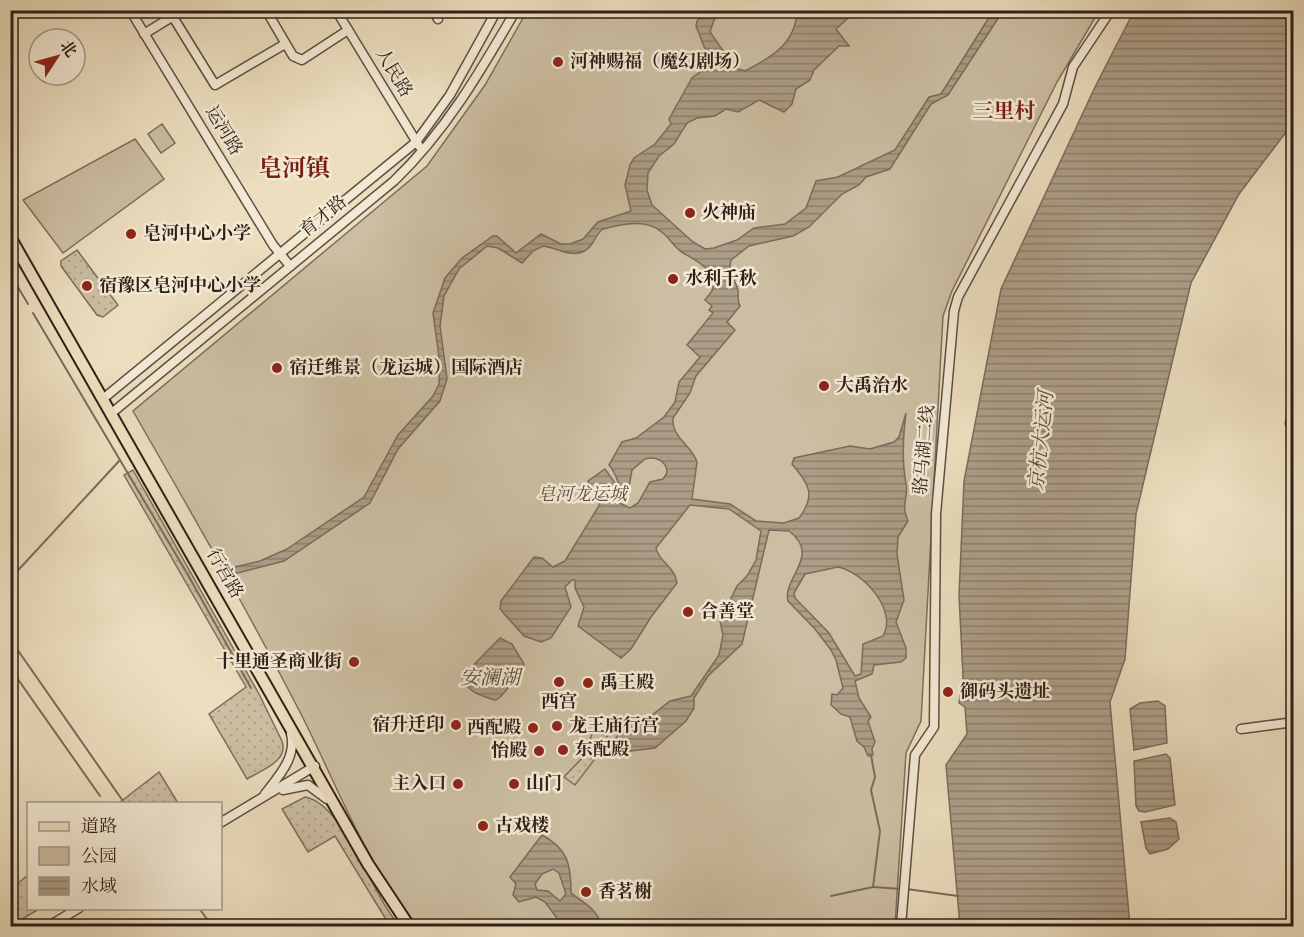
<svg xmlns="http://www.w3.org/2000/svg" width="1304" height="937" font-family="'IM FELL English','Noto Serif SC',serif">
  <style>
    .park { fill: #ccbea2; stroke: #7e6e5c; stroke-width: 1.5 }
    .garden { fill: url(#garden-dots); stroke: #7e6e5c; stroke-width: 1.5 }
    .water { fill: url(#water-rules); stroke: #7a6b5a; stroke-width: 1.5; fill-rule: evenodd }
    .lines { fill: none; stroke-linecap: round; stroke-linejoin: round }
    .stream { stroke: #7a6b5a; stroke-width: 2 }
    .minor-casing { stroke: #5e4f41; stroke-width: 11 }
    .major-casing { stroke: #2f1f17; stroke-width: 14 }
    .minor { stroke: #f3ead5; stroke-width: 8 }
    .major { stroke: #ecdebf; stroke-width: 10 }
    .poi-dot { fill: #8f2418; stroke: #f3ead5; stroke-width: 2 }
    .labels { text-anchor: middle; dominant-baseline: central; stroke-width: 5; stroke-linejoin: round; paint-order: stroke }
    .poi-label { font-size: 18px; font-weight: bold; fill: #2f1f17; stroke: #f3ead5; text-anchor: start }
    .street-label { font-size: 18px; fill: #2f1f17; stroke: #f3ead5 }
    .park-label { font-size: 18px; font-style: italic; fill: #5e4f41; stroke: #f3ead5 }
    .water-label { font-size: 20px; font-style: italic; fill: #5b4b3e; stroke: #f3ead5 }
    .quarter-label { font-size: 21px; font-weight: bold; fill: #7a1f14; stroke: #f3ead5 }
    .district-label { font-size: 24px; font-weight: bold; fill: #7a1f14; stroke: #f3ead5 }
  </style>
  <defs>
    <pattern id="garden-dots" width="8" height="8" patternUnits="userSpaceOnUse" patternTransform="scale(1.5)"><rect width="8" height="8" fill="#ccbea2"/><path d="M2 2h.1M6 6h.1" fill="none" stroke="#b0a38b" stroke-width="1.8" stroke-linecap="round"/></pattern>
    <pattern id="water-rules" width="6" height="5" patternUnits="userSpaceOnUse" patternTransform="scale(1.5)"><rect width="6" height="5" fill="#ac9d86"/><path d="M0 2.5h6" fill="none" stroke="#8c7f6d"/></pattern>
  </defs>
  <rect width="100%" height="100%" fill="#ecdebf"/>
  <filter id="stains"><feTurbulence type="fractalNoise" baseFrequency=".00333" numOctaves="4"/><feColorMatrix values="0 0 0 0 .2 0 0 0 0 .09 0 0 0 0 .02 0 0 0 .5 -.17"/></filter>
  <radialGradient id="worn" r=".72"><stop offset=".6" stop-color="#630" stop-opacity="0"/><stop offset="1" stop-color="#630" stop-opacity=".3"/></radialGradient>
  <g class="park">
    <path d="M527,11H1099L1057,82L952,291L943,316L921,721L906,753L895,926H418C369,872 336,783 302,716C249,613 191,512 133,411L427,166L485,85Z"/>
    <path d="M162,124L175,143L161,153L148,134Z"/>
    <path d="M135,139L164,179L63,253L23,200Z"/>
  </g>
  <g class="garden">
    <path d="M77,250L118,305L103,317L97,315L61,266V261Z"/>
    <path d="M133,470L259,694L282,741C289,761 262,770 247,779L209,714L246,687L124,475Z"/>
    <path d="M594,727L610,739L575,785L564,777L586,754Z"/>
    <path d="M159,772L178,803H119Z"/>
    <path d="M305,797C345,804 371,896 400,926H390L335,836L308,852L282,809Z"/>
    <path d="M28,875V908L39,909L11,926V889Z"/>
  </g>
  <g class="water">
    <path d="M707,10L721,11L714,20L710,32L735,68L745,71C771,58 796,43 797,11H856L836,29L849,46H839L814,70L810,80L796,89L792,104L784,112L759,100L738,112L726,109L715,116L697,118L687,123L674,144L659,156L648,173L647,190L652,205L693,242L705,249L714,248L737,240L754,228L785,224L806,208L816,181L838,177L895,150L929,97L941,94L993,11H1003L948,95L931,104L890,169L866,177L859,185L842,194L809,227L793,236L749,246L731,260C728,273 733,276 737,287C740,294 736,300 740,306L727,322L735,330L696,376L690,393L673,418C671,438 692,445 697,462L692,499L730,504L756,521L784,523L799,518C817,494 808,484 792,464L794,458L850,446L870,449L894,442L899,437L906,413C903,436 902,462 906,484C909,498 900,504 908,521L898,537L897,554L904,600L896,622L906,648V658L901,662L874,665L872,674L855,681L859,698L871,717L868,721L875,742L872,749L873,755L868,756L864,747L857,741L850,717L841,714L831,705L832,694L837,695L843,688L836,660L831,650L815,629L788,601C782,578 822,556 789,531L769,530L742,644L708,676L694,698V708L686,721L655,748L614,753L607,750L630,719L642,723L670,701L691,696L719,655L723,635L720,621L737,586L747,576L756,560L761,531L729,509L690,505L656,548C658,561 676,568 677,583L651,617L631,649L621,658L578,626L584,607L575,588V580H572L565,587L571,607L551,638L541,642L524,636L500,609L501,601L534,557L542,558L553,567L565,561L600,504L588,481L605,469L615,483L617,502L630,508L638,503L650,482L663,479L667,473C667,461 656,456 645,459L632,470L628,492L624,495C619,489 618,475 609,465L622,442L636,438L664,417L675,402L679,382L700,357L687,345L713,313L709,310L712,306L705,300L712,291L714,281C709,267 696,260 683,253C675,248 670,239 663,233C647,218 622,224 603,229C597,233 596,238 592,244C578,263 560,248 543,246L533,251L522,263L498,248L487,246L459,269L444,296L440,326L447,379L440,401L398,449L370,503L284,561L230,575V568L260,561L287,549L364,497L398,435L433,396L439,384L440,364L433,313L445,278L462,258L493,236H497L516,253L541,234L561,244H570L583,239L598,222L631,211L625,185L630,165L634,158L655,144L671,124L669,119L692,78L711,64L696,26L697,21ZM838,567C863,572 898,610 883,636L863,644L861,674L855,676L829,633L795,598L794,593L805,574Z"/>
    <path d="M1134,11H1293V123L1239,194L1191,283L1136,514L1125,659L1110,702L1130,926H960L946,765L967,734L965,707L959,703L963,676L959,595L964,481L1001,289L1095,87Z"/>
    <path d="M500,638L512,644L524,664C519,671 503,699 495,700C481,696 467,692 462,677Z"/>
    <path d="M1158,701L1165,706L1167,743L1134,750L1130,709L1140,703Z"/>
    <path d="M1166,754L1170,758L1175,805L1145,812L1139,811L1136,806L1134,761Z"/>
    <path d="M1170,818L1176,822L1179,839L1168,849L1150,854L1146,848L1141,822Z"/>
    <path d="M542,835C568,849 571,864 571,893C585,904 596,908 602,926H563L545,902L536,897L519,902L513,895L516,884L510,877ZM553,869L559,873L566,894L560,901L548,891L537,890L535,884L542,874Z"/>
  </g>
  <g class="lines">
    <g class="stream">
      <path d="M10,274L28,304"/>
      <path d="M33,313L188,575L251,688"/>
      <path d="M10,579L120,460"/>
      <path d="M10,639L125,804"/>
      <path d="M10,668L100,796"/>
      <path d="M871,755L875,777L871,790L880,831L873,887L902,889"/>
      <path d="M907,889L958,896"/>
      <path d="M831,896L873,887"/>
      <path d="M199,908L212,926"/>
    </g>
    <defs>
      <g id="minor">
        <path d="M130,10L273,245L290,266"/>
        <path d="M266,10L293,56L302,60L348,30"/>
        <path d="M336,10L419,146"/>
        <path d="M433,10L438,19"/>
        <path d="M173,17L215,85L285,44"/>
        <path d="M144,34L183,10"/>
        <path d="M104,398L416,142L450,95L497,10"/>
        <path d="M1294,409L1290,423L1294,424"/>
        <path d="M113,412L394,181C446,131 480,72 516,10"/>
        <path d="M1241,729L1294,722"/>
        <path d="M283,790L308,785L327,799"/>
        <path d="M265,794C278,777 297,757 291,734"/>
        <path d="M220,823L315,766"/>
        <path d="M49,926L79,908"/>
        <path d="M901,926L915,755L934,727L936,514L954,311L958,297L1063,104L1073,67L1111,10"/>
      </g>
      <path id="major" d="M10,237L368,864L409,926"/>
    </defs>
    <use href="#minor" class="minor-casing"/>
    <use href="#major" class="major-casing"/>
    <use href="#minor" class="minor"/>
    <use href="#major" class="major"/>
  </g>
  <g class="poi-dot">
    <circle cx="558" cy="62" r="6"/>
    <circle cx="690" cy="213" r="6"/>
    <circle cx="131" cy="234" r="6"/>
    <circle cx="673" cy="279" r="6"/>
    <circle cx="87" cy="286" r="6"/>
    <circle cx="277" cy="368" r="6"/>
    <circle cx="824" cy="386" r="6"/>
    <circle cx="688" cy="612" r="6"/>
    <circle cx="354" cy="662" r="6"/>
    <circle cx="559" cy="682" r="6"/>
    <circle cx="588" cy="683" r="6"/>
    <circle cx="948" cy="692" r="6"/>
    <circle cx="456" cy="725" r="6"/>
    <circle cx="557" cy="726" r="6"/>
    <circle cx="533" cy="728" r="6"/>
    <circle cx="563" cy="750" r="6"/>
    <circle cx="539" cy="751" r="6"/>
    <circle cx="458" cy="784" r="6"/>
    <circle cx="514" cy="784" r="6"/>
    <circle cx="483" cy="826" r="6"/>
    <circle cx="586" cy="892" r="6"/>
  </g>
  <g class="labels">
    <g class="poi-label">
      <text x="570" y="62">河神赐福（魔幻剧场）</text>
      <text x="702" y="213">火神庙</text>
      <text x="143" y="234">皂河中心小学</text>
      <text x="685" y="279">水利千秋</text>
      <text x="99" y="286">宿豫区皂河中心小学</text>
      <text x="289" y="368">宿迁维景（龙运城）国际酒店</text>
      <text x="836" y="386">大禹治水</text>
      <text x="700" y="612">合善堂</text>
      <text x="342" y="662" text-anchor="end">十里通圣商业街</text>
      <text x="600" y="683">禹王殿</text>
      <text x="960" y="692">御码头遗址</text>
      <text x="559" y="702" text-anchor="middle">西宫</text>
      <text x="444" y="725" text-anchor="end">宿升迁印</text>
      <text x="569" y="726">龙王庙行宫</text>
      <text x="521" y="728" text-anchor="end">西配殿</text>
      <text x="575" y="750">东配殿</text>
      <text x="527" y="751" text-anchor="end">怡殿</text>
      <text x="446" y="784" text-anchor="end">主入口</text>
      <text x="526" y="784">山门</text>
      <text x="495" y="826">古戏楼</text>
      <text x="598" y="892">香茗榭</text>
    </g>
    <g class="street-label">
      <text transform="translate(393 73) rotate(59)">人民路</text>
      <text transform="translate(223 131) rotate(59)">运河路</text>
      <text transform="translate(324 217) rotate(-39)">育才路</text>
      <text transform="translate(925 450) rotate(-85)">骆马湖二线</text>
      <text transform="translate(224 574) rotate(60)">行宫路</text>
    </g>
    <g class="park-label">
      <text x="582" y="495">皂河龙运城</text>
    </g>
    <g class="water-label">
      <text transform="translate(1042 441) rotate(-84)">京杭大运河</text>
      <text x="490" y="678">安澜湖</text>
    </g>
    <g class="quarter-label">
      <text x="1004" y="112">三里村</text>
    </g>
    <g class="district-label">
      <text x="294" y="169">皂河镇</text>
    </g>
  </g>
  <rect width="1304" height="937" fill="none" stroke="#ecdebf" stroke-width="36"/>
  <rect x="12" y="12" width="1280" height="913" fill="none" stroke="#2f1f17" stroke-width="3"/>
  <rect x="18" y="18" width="1268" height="901" fill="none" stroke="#2f1f17" stroke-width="1.5"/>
  <rect x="27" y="802" width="195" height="108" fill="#f3ead5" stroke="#a59989" stroke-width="1.5"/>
  <rect x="39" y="822" width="30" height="9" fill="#ecdebf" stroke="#a59989" stroke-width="1.5"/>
  <text x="81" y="832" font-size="18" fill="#2f1f17">道路</text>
  <rect x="39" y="847" width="30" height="18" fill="#ccbea2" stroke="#a59989" stroke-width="1.5"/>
  <text x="81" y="862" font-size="18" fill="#2f1f17">公园</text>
  <rect x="39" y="877" width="30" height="18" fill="url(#water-rules)" stroke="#a59989" stroke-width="1.5"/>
  <text x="81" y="892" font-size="18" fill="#2f1f17">水域</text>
  <g transform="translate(57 57) rotate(54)"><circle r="28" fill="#f3ead5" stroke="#a59989" stroke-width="1.5"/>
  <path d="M0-4.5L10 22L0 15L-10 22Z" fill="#8f2418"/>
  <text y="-9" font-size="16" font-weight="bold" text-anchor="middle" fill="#2f1f17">北</text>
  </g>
  <rect width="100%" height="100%" filter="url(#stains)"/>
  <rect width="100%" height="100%" fill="url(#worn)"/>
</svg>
